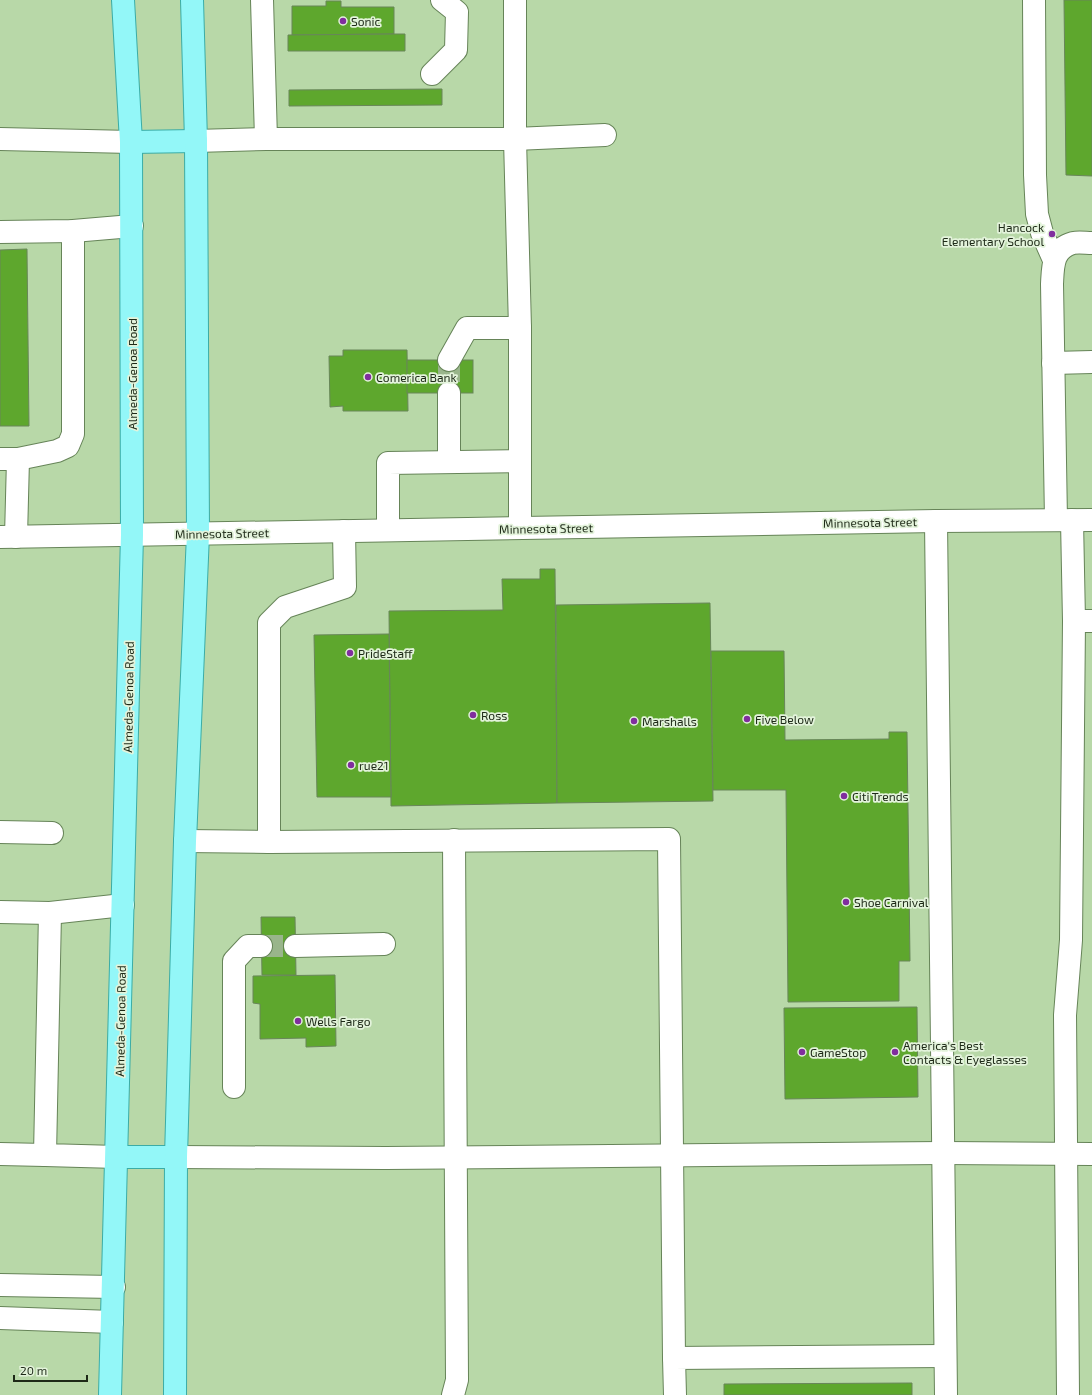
<svg xmlns="http://www.w3.org/2000/svg" width="1092" height="1395" font-family="'Exo 2',sans-serif">
  <style>
    .building { fill: #5ea72d; stroke: #688659 }
    .lines { fill: none; stroke-linecap: round; stroke-linejoin: round }
    .minor-tunnel { stroke: #99b58b; stroke-width: 22; stroke-dasharray: 22 11; stroke-linecap: butt }
    .minor-casing { stroke: #668458; stroke-width: 24 }
    .major-casing { stroke: #3baca6; stroke-width: 24 }
    .minor { stroke: #fff; stroke-width: 22 }
    .major { stroke: #93f7f8; stroke-width: 22 }
    .poi-dot { fill: #802e9e; stroke: #e3f3db; stroke-width: 1.5 }
    .labels { text-anchor: middle; dominant-baseline: central; stroke-width: 3.5; stroke-linejoin: round; paint-order: stroke }
    .poi-label { font-size: 12px; fill: #1d2917; stroke: #e3f3db; text-anchor: start }
    .street-label { font-size: 12px; fill: #1d2917; stroke: #e3f3db }
  </style>
  <rect width="100%" height="100%" fill="#b8d8a8"/>
  <g class="building">
    <path d="M1064,0H1092V176L1066,175Z"/>
    <path d="M326,1H341V7H394V34L292,35V6H326Z"/>
    <path d="M394,34H405V51H288V35Z"/>
    <path d="M442,89V105L289,106V90Z"/>
    <path d="M27,249L29,426H0V250Z"/>
    <path d="M343,350H407L408,411H343V406L330,407L329,356H343Z"/>
    <rect x="407" y="360" width="66" height="33"/>
    <path d="M540,569H555L557,803L391,806L389,611L503,610L502,579H540Z"/>
    <path d="M710,603L713,801L557,803L556,605Z"/>
    <path d="M389,634L391,797H317L314,635Z"/>
    <path d="M711,651H784L785,740L889,739V732H907L910,961H899V1001L788,1002L786,790H713Z"/>
    <path d="M261,917H295L296,975H262Z"/>
    <path d="M335,975L336,1046L306,1047V1038L260,1039V1004L253,1003V976Z"/>
    <path d="M917,1007L918,1097L785,1099L784,1008Z"/>
    <path d="M912,1383V1395H724V1384Z"/>
  </g>
  <g class="lines">
    <g class="minor-tunnel">
      <path d="M449,360V393"/>
      <path d="M261,946H295"/>
    </g>
    <defs>
      <g id="minor">
        <path d="M262,0L266,139"/>
        <path d="M515,0V139L605,135"/>
        <path d="M1034,0L1035,175L1037,214L1042,233L1054,260"/>
        <path d="M432,74L456,50L457,12L442,0"/>
        <path d="M0,139L131,142"/>
        <path d="M196,141L266,139H515L520,328V528"/>
        <path d="M0,232L73,231L132,226"/>
        <path d="M449,360L467,328H520"/>
        <path d="M1053,363L1092,362"/>
        <path d="M449,393V462"/>
        <path d="M0,459H18L16,537"/>
        <path d="M18,459L57,451L68,446L73,434V231"/>
        <path d="M1056,520L1052,284C1053,266 1052,249 1073,243C1079,242 1086,243 1092,243"/>
        <path d="M936,521L946,1395"/>
        <path d="M388,530V463L520,461"/>
        <path d="M0,537L936,521L1092,520"/>
        <path d="M1074,621H1092"/>
        <path d="M0,832L52,833"/>
        <path d="M185,841L269,842V623L285,607L345,587L344,531"/>
        <path d="M269,842L669,839L674,1358"/>
        <path d="M0,912L50,913L123,905"/>
        <path d="M50,913L45,1155L117,1157"/>
        <path d="M295,946L384,944"/>
        <path d="M234,1087V961L248,946H261"/>
        <path d="M0,1154L45,1155"/>
        <path d="M176,1157L386,1158L943,1153L1092,1154"/>
        <path d="M0,1285L114,1287"/>
        <path d="M0,1318L112,1322"/>
        <path d="M453,1395L457,1380L454,840"/>
        <path d="M675,1395L674,1358L945,1356"/>
        <path d="M1068,1395L1065,1015L1071,940L1074,621L1072,520"/>
      </g>
      <g id="major">
        <path d="M131,142L196,141"/>
        <path d="M117,1157H176"/>
        <path d="M110,1395L132,535L131,142L123,0"/>
        <path d="M175,1395L176,1157L185,841L198,534L196,141L192,0"/>
      </g>
    </defs>
    <use href="#minor" class="minor-casing"/>
    <use href="#major" class="major-casing"/>
    <use href="#minor" class="minor"/>
    <use href="#major" class="major"/>
  </g>
  <g class="poi-dot">
    <circle cx="343" cy="21" r="4"/>
    <circle cx="1052" cy="234" r="4"/>
    <circle cx="368" cy="377" r="4"/>
    <circle cx="350" cy="653" r="4"/>
    <circle cx="473" cy="715" r="4"/>
    <circle cx="747" cy="719" r="4"/>
    <circle cx="634" cy="721" r="4"/>
    <circle cx="351" cy="765" r="4"/>
    <circle cx="844" cy="796" r="4"/>
    <circle cx="846" cy="902" r="4"/>
    <circle cx="298" cy="1021" r="4"/>
    <circle cx="802" cy="1052" r="4"/>
    <circle cx="895" cy="1052" r="4"/>
  </g>
  <g class="labels">
    <g class="poi-label">
      <text x="351" y="21">Sonic</text>
      <text x="1044" y="227" text-anchor="end">Hancock<tspan x="1044" dy="14">Elementary School</tspan></text>
      <text x="376" y="377">Comerica Bank</text>
      <text x="358" y="653">PrideStaff</text>
      <text x="481" y="715">Ross</text>
      <text x="755" y="719">Five Below</text>
      <text x="642" y="721">Marshalls</text>
      <text x="359" y="765">rue21</text>
      <text x="852" y="796">Citi Trends</text>
      <text x="854" y="902">Shoe Carnival</text>
      <text x="306" y="1021">Wells Fargo</text>
      <text x="903" y="1045">America's Best<tspan x="903" dy="14">Contacts &amp; Eyeglasses</tspan></text>
      <text x="810" y="1052">GameStop</text>
    </g>
    <g class="street-label">
      <text transform="translate(132 374) rotate(-90)">Almeda-Genoa Road</text>
      <text transform="translate(870 522) rotate(-1)">Minnesota Street</text>
      <text transform="translate(546 528) rotate(-1)">Minnesota Street</text>
      <text transform="translate(222 533) rotate(-1)">Minnesota Street</text>
      <text transform="translate(128 697) rotate(-89)">Almeda-Genoa Road</text>
      <text transform="translate(120 1021) rotate(-89)">Almeda-Genoa Road</text>
    </g>
  </g>
  <path d="M14 1375v6h73v-6" fill="none" stroke="#1d2917" stroke-width="2"/>
  <text x="20" y="1375" font-size="12" fill="#1d2917" stroke="#e3f3db" stroke-width="3" paint-order="stroke">20 m</text>
</svg>
